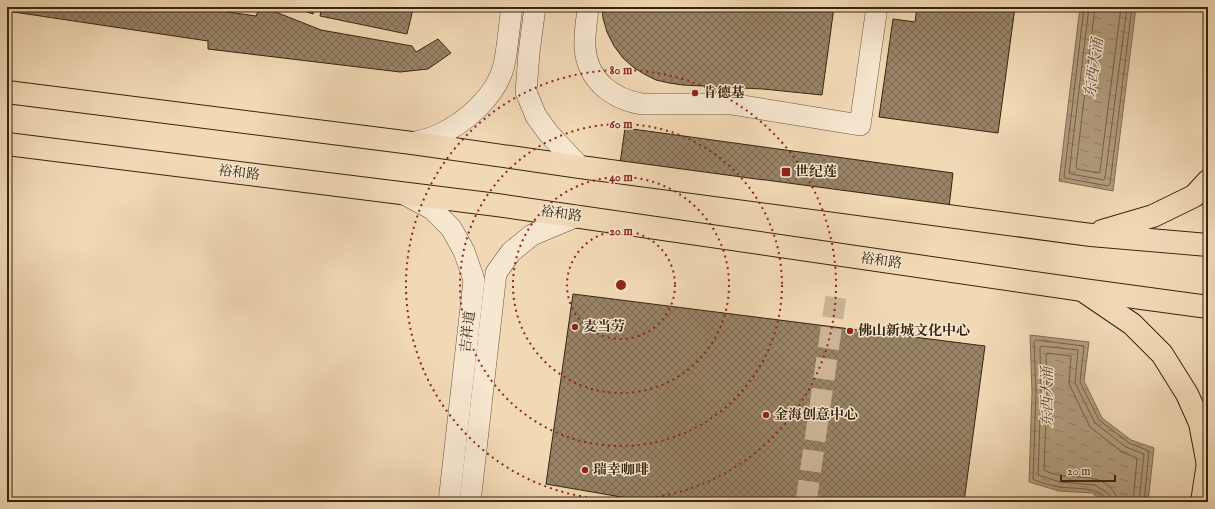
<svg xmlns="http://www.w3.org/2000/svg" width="1215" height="509" font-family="'IM FELL English','Noto Serif SC',serif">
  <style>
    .water { fill: url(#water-ripples); stroke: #806c51 }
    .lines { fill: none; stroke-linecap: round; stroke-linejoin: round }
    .shore { stroke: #746046; stroke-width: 1 }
    .building { fill: url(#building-cross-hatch); stroke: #36250f }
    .minor-tunnel { stroke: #ccb595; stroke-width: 21; stroke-dasharray: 21 10; stroke-linecap: butt }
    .minor-casing { stroke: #655239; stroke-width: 22 }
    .major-casing { stroke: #36250f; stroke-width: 24 }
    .minor { stroke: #f7e6d0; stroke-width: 21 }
    .major { stroke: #f2d9b6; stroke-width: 22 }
    .ring { fill: none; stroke: #8f2418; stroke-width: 2; stroke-dasharray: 2 4 }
    .poi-dot { fill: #8f2418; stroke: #f7e6d0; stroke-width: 1.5 }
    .labels { text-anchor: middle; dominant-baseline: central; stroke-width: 3; stroke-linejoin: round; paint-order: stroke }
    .poi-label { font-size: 14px; font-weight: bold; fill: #36250f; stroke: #f7e6d0; text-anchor: start }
    .street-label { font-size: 14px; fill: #36250f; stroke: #f7e6d0 }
    .water-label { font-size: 15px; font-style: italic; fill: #5b4930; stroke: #f7e6d0 }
    .centre { fill: #8f2418; stroke: #f7e6d0; stroke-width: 2 }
    .ring-label { font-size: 12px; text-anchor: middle; font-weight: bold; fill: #8f2418; stroke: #f7e6d0; stroke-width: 3; stroke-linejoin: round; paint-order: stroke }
  </style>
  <defs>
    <pattern id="water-ripples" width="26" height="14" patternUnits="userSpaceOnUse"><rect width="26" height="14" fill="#b29c7d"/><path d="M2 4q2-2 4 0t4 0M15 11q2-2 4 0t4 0" fill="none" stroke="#927f65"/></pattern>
    <pattern id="building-cross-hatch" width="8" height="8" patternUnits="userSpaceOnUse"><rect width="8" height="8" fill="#988366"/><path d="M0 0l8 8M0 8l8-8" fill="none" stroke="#7d6b52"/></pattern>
  </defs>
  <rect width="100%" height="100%" fill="#f2d9b6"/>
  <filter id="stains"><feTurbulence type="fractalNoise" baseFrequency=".005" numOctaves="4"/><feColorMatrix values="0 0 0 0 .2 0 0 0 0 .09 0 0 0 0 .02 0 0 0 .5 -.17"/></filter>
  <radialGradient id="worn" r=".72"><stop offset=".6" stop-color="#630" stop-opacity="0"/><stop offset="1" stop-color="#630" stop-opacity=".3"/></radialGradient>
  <g class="water">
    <path d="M1080,7H1136L1113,191L1059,181Z"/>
    <path d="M1030,335L1089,342L1084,381L1102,418L1131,440L1154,448L1148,502H1105L1092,493L1059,491L1029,482L1032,392Z"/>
  </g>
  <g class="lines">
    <g class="shore">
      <path d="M1084,7L1064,177L1065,178L1108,186L1110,184L1132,7"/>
      <path d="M1089,7L1069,173L1071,174L1104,180L1105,178L1127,7"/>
      <path d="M1095,7L1076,167L1077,169L1098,173L1100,171L1121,7"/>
      <path d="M1107,502C1105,486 1071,489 1060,487C1051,485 1040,483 1033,479L1036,392L1034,342L1036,340L1084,346L1080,382L1099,420L1129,443L1149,451L1144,502"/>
      <path d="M1112,502L1111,498L1109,494L1095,485L1060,482L1038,475L1041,392L1040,348L1041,346L1078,350L1075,383L1095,423L1126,447L1144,454L1139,502"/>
      <path d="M1118,502C1117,491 1105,481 1095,479C1078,475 1060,479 1044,470L1047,392L1046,355L1047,353L1071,356L1069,384L1090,427L1122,452L1137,458L1133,502"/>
    </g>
  </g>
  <g class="building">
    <path d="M7,7H215L214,10L256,16L260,7H263L321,30L412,46L416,52L438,39L451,53L428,69L400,72L208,49V41L7,11Z"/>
    <path d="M293,7H316L313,14Z"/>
    <path d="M322,7H405L413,9L407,34L320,16Z"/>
    <path d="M602,7H834L822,95L763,89L683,85L669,83L656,80L644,74L633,67L623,58L614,46L607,32L603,18Z"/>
    <path d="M917,7H1015L998,133L879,117L893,19L915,22Z"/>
    <path d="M625,128L953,173L948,216L619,171Z"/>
    <path d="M573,294L985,346L964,502H650L546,484Z"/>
  </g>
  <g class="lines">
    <path class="minor-tunnel" d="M806,502L837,289"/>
    <defs>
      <g id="minor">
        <path d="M535,7L529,53L526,92L536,116L549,134L580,167"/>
        <path d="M588,7C587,20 584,34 585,47C587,80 612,99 642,104H731L860,125L877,7"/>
        <path d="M412,143C420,141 430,139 438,135C466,123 497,95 504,65C508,46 509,26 512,7"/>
        <path d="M404,194L432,209L451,228L464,251L474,280L449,502"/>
        <path d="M470,502L496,273L511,252L532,235L577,216"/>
      </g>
      <g id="major">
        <path d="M7,92L412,143L580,167L1091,235L1208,245"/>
        <path d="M7,144L497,205L1083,290L1208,307"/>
        <path d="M1102,231L1153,216L1194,196L1208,181"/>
        <path d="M1085,292L1132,324L1162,354L1187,394L1200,423L1208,465"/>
        <path d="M1202,502L1208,463"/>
      </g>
    </defs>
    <use href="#minor" class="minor-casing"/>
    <use href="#major" class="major-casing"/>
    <use href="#minor" class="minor"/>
    <use href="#major" class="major"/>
  </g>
  <g class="ring">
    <circle cx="621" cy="285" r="54"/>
    <circle cx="621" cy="285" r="108"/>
    <circle cx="621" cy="285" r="161"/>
    <circle cx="621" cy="285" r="215"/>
  </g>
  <g class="poi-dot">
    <circle cx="695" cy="93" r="4"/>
    <rect x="781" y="167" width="10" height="10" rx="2"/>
    <circle cx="575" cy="327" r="4"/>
    <circle cx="850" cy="331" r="4"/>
    <circle cx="766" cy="415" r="4"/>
    <circle cx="585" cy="470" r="4"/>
  </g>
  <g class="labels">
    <g class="poi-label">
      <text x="703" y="93">肯德基</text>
      <text x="795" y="172">世纪莲</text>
      <text x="583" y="327">麦当劳</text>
      <text x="858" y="331">佛山新城文化中心</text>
      <text x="774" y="415">金海创意中心</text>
      <text x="593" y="470">瑞幸咖啡</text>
    </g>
    <g class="street-label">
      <text transform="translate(239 173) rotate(7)">裕和路</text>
      <text transform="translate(561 214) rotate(8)">裕和路</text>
      <text transform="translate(881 261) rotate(8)">裕和路</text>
      <text transform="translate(468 332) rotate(-83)">吉祥道</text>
    </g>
    <g class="water-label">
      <text transform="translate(1094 68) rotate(-82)">东西大涌</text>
      <text transform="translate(1047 397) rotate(-90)">东西大涌</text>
    </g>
  </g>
  <circle cx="621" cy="285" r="6" class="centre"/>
  <g class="ring-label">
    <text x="621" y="74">80 m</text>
    <text x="621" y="128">60 m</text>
    <text x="621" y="181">40 m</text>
    <text x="621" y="235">20 m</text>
  </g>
  <rect width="1215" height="509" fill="none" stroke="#f2d9b6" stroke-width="24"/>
  <rect x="8" y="8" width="1199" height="493" fill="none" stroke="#36250f" stroke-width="2"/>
  <rect x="12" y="12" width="1191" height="485" fill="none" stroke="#36250f"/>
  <path d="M1061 475v6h54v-6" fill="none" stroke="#36250f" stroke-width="2"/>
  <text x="1067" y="475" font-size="12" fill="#36250f" stroke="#f7e6d0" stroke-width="3" paint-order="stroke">20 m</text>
  <rect width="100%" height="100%" filter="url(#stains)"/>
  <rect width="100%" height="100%" fill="url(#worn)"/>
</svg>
